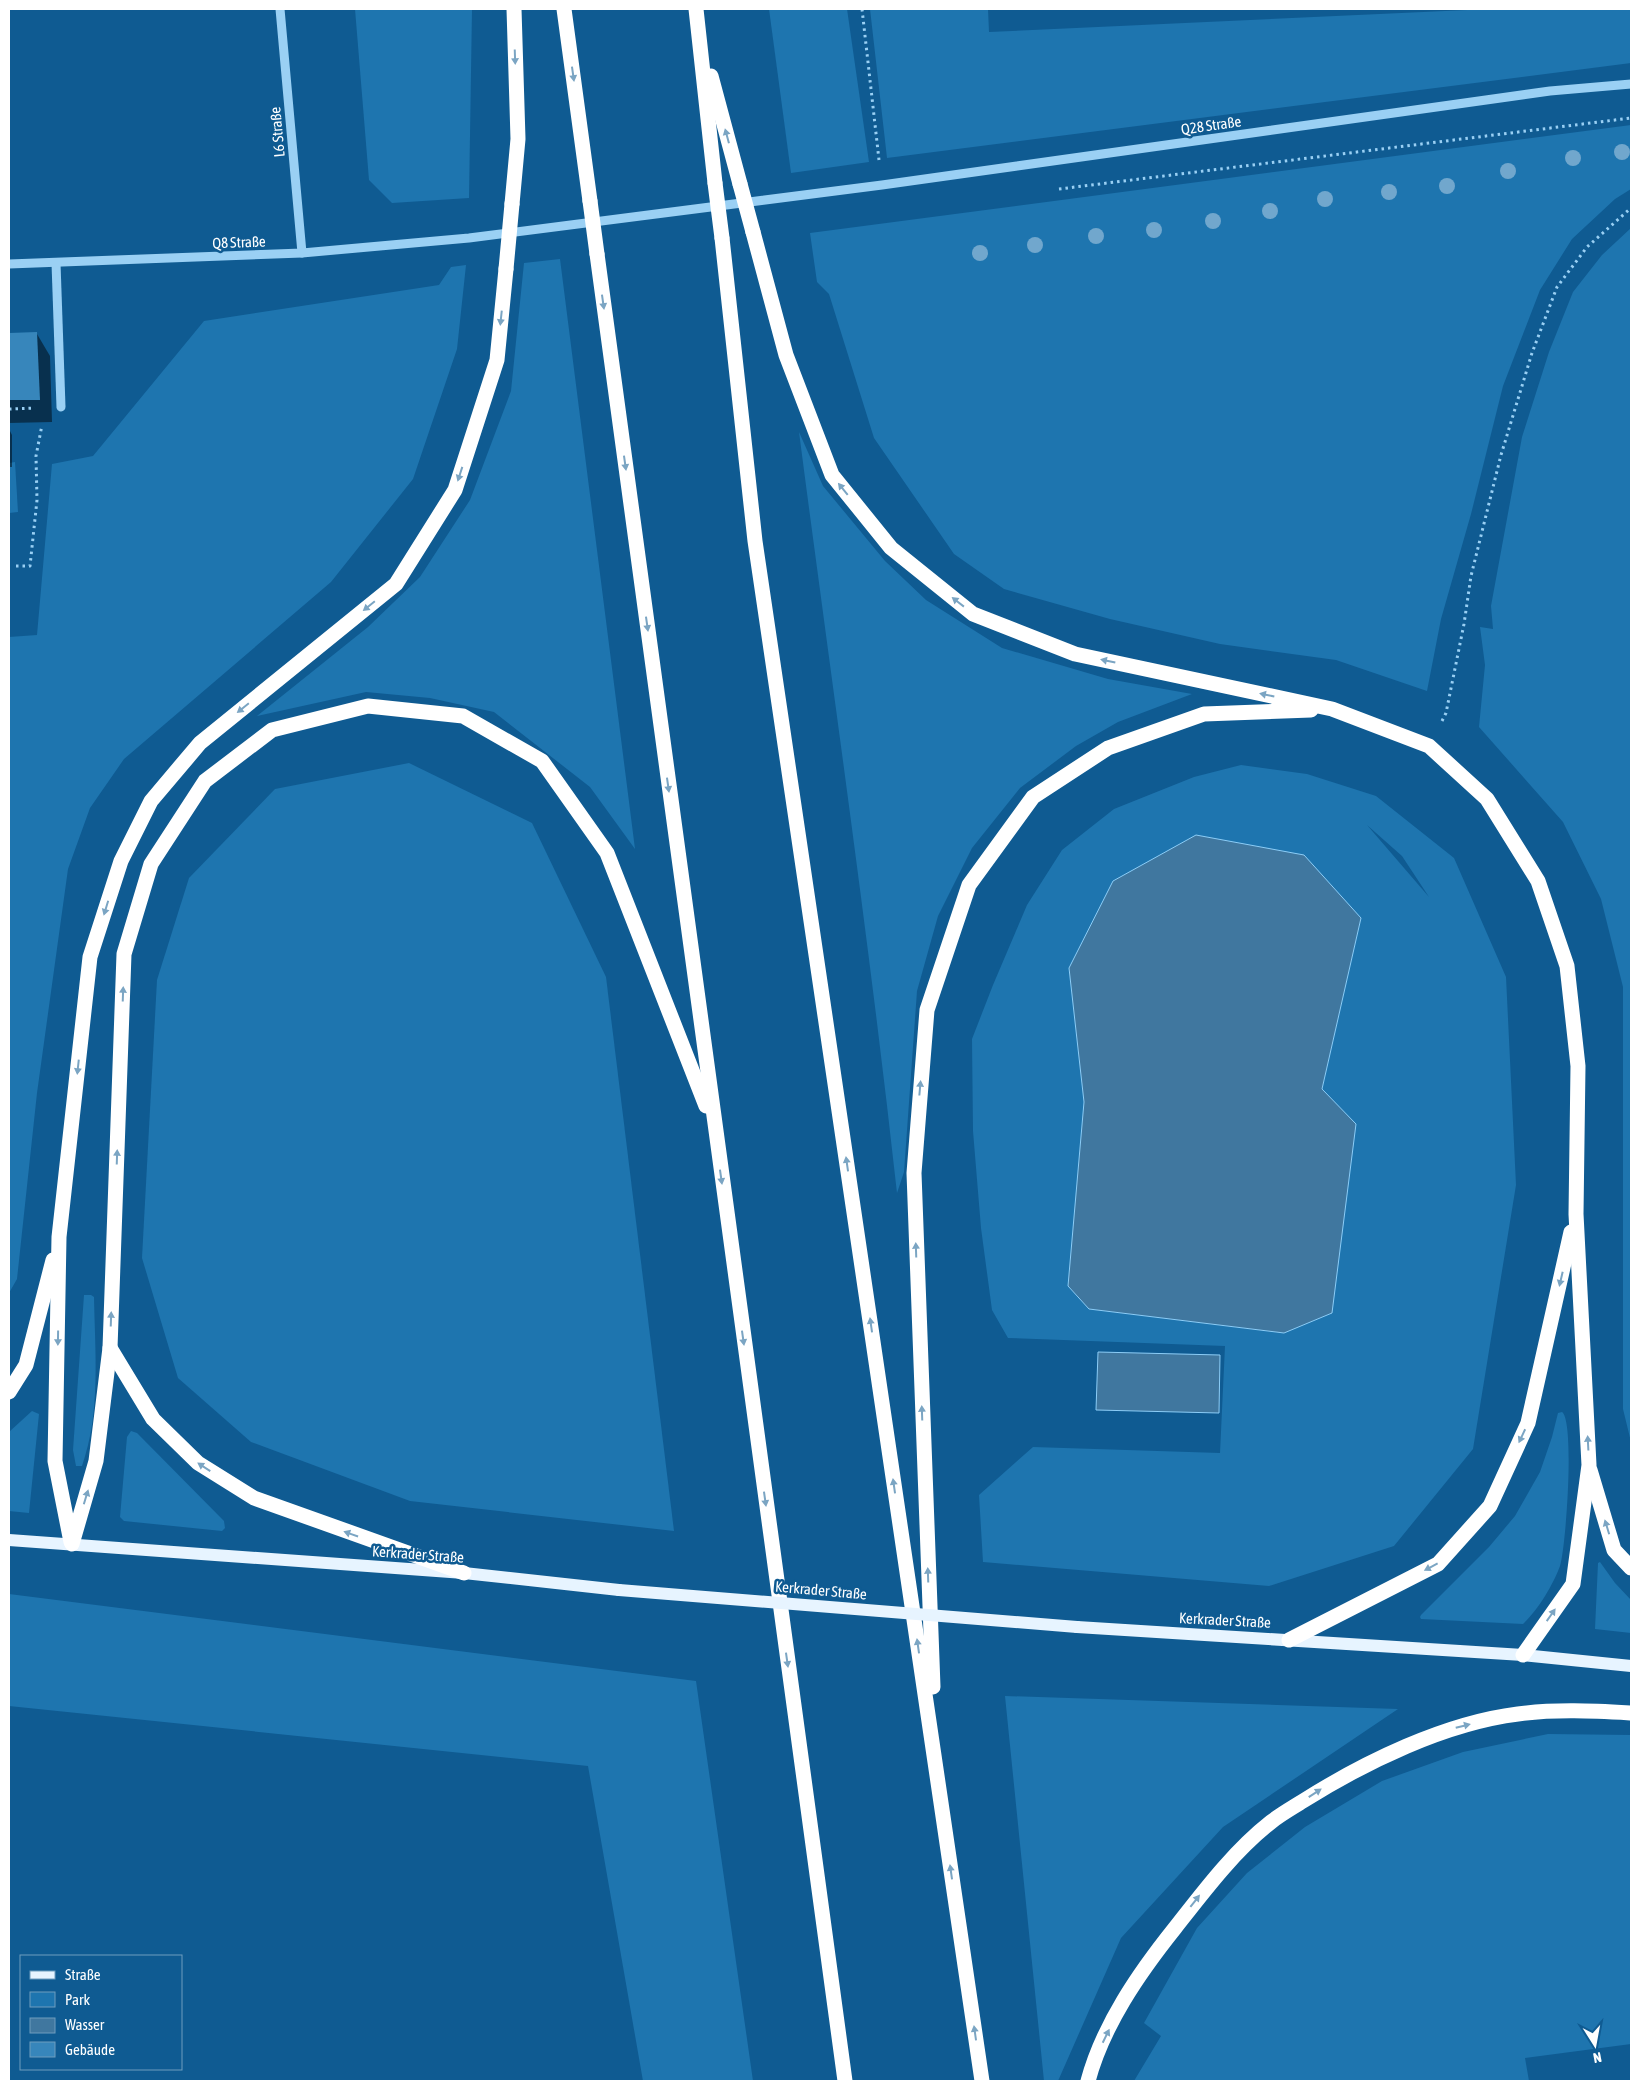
<svg xmlns="http://www.w3.org/2000/svg" width="1640" height="2090" font-family="'Asap Condensed',sans-serif">
  <style>
    .green { fill: #1e75af; fill-rule: evenodd }
    .water { fill: #40779f; stroke: #8ccdf7 }
    .shadow { fill: #0007 }
    .building { fill: #3786bb }
    .lines { fill: none; stroke-linecap: round; stroke-linejoin: round }
    .path { stroke: #9ad0f4; stroke-width: 3; stroke-dasharray: 2.5 4; stroke-linecap: butt }
    .minor { stroke: #9ad0f4; stroke-width: 9 }
    .major { stroke: #e7f4ff; stroke-width: 12 }
    .highway { stroke: #fff; stroke-width: 15 }
    .major-bridge { stroke: #e7f4ff; stroke-width: 12 }
    .highway-bridge { stroke: #fff; stroke-width: 15 }
    .tree { fill: #71a7cd }
    .oneway { fill: #7ba5c3 }
    .labels { text-anchor: middle; dominant-baseline: central; stroke-width: 5; stroke-linejoin: round; paint-order: stroke }
    .street-label { font-size: 15px; fill: #fff; stroke: #0f5b92 }
  </style>
  <rect width="100%" height="100%" fill="#0f5b92"/>
  <g class="green">
    <path d="M355,9H472L469,198L392,203L369,180Z"/>
    <path d="M769,9H847L869,162L791,173Z"/>
    <path d="M870,9H988L989,32L1489,9H1631V63L887,158Z"/>
    <path d="M1631,125V189L1615,199L1572,239L1540,290L1503,386L1471,514L1441,619L1427,691L1336,660L1220,644L1110,619L1004,589L954,554L874,438L829,294L817,282L810,233Z"/>
    <path d="M1631,228V1442L1623,1409V987L1601,899L1563,822L1479,727L1485,665L1480,627L1493,629L1491,606L1522,437L1549,352L1573,292L1602,255Z"/>
    <path d="M560,259L635,849L590,787L494,712L430,698L366,692L257,716L368,627L420,577L470,500L511,391L524,263Z"/>
    <path d="M466,265L457,349L413,479L331,582L124,759L90,808L68,869L37,1093L17,1279L9,1293V637L37,635L52,464L93,456L204,321L439,285L451,267Z"/>
    <path d="M799,432L823,486L885,561L926,600L1002,648L1108,679L1192,694L1118,722L1076,746L1020,788L972,848L938,916L917,991L904,1172L897,1193C869,939 832,686 799,432Z"/>
    <path d="M15,462L18,512L9,513V463Z"/>
    <path d="M409,763L532,823L606,977L674,1531L410,1501L251,1442L178,1378L142,1258L157,980L189,878L275,789Z"/>
    <path d="M1241,765L1307,774L1376,796L1454,858L1506,977L1516,1185L1473,1449L1394,1546L1269,1586L983,1562L979,1495L1033,1447L1220,1453L1225,1346L1008,1338L992,1310L981,1228L973,1131L972,1039L993,985L1027,905L1062,850L1114,809L1194,777ZM1367,825L1402,856L1429,897ZM1361,918L1322,1089L1332,1313L1283,1333L1089,1309L1068,1286L1084,1102L1069,968Z"/>
    <path d="M84,1295H91L94,1297C95,1353 101,1412 82,1466H76L73,1450Z"/>
    <path d="M32,1411L39,1414L29,1513L9,1511V1432Z"/>
    <path d="M1562,1412C1575,1421 1566,1547 1560,1566C1553,1585 1538,1610 1523,1624L1421,1619L1420,1617L1421,1615L1489,1547L1515,1516L1540,1472L1552,1437L1558,1413Z"/>
    <path d="M131,1431L137,1433L224,1521L225,1528L222,1531L124,1521L120,1517L127,1437Z"/>
    <path d="M1600,1562L1615,1583L1631,1600V1633L1595,1629L1598,1563Z"/>
    <path d="M9,1594L696,1681L753,2081H643L588,1766L9,1706Z"/>
    <path d="M1005,1696L1398,1709L1223,1827L1121,1938L1058,2081H1044Z"/>
    <path d="M1548,1734L1631,1735V2044L1525,2058L1529,2081H1134L1161,2036L1144,2023L1197,1928L1247,1873L1305,1827L1382,1781L1463,1752Z"/>
  </g>
  <g class="water">
    <path d="M1196,835L1304,855L1361,918L1322,1089L1356,1124L1332,1313L1284,1333L1089,1309L1068,1286L1084,1102L1069,968L1113,881Z"/>
    <path d="M1098,1352L1220,1355L1219,1413L1096,1410Z"/>
  </g>
  <g class="shadow">
    <path d="M9,334H37L50,356L52,422L9,423Z"/>
    <path d="M9,429L12,435V467H9Z"/>
  </g>
  <path class="building" d="M37,332L40,400H9V333Z"/>
  <g class="lines">
    <g class="path">
      <path d="M862,9L879,160"/>
      <path d="M1059,189L1631,118"/>
      <path d="M9,409L35,408"/>
      <path d="M16,566H30L37,500L36,456L42,425"/>
      <path d="M1442,721L1446,713L1464,624L1471,576L1501,455L1532,353L1557,287L1587,247L1631,208"/>
    </g>
    <g class="minor">
      <path d="M280,9L302,253"/>
      <path d="M56,263L61,407"/>
      <path d="M9,264L302,253L469,238L882,185L1550,91L1631,84"/>
    </g>
    <g class="major">
      <path d="M9,1540L464,1573L619,1590"/>
      <path d="M1077,1627L1523,1655L1631,1666"/>
    </g>
    <g class="highway">
      <path d="M564,9L590,201"/>
      <path d="M696,9L715,183"/>
      <path d="M711,76L740,184"/>
      <path d="M512,204L518,139L514,9"/>
      <path d="M753,232L786,355L832,475L891,548L973,614L1075,654L1332,709L1429,746L1487,799L1538,881L1567,966L1578,1066L1576,1214L1589,1465L1573,1584L1523,1655"/>
      <path d="M722,238L755,541L982,2081"/>
      <path d="M597,254L845,2081"/>
      <path d="M110,1348L153,1419L198,1463L254,1498L464,1573"/>
      <path d="M9,1392L26,1365L53,1260"/>
      <path d="M1590,1470L1614,1550L1631,1568"/>
      <path d="M71,1542L55,1461L59,1237L90,957L121,861L151,801L200,743L396,584L455,490L497,360L506,269"/>
      <path d="M72,1544L96,1461L110,1348L124,954L151,864L205,781L272,730L368,706L463,716L542,761L607,853L706,1106"/>
      <path d="M1289,1640L1438,1564L1490,1506L1528,1423L1571,1232"/>
      <path d="M933,1687L914,1173L927,1010L969,885L1033,797L1108,748L1204,714L1311,710"/>
      <path d="M1088,2081C1103,2025 1139,1973 1175,1928C1204,1891 1234,1851 1271,1822C1281,1814 1292,1808 1303,1801C1365,1762 1445,1723 1518,1714C1556,1709 1593,1711 1631,1713"/>
    </g>
    <path class="major-bridge" d="M619,1590L1077,1627"/>
    <g class="highway-bridge">
      <path d="M715,183L722,238"/>
      <path d="M740,184L753,232"/>
      <path d="M590,201L597,254"/>
      <path d="M506,269L512,204"/>
    </g>
  </g>
  <g class="tree">
    <circle cx="1622" cy="152" r="8"/>
    <circle cx="1573" cy="158" r="8"/>
    <circle cx="1508" cy="171" r="8"/>
    <circle cx="1447" cy="186" r="8"/>
    <circle cx="1389" cy="192" r="8"/>
    <circle cx="1325" cy="199" r="8"/>
    <circle cx="1270" cy="211" r="8"/>
    <circle cx="1213" cy="221" r="8"/>
    <circle cx="1154" cy="230" r="8"/>
    <circle cx="1096" cy="236" r="8"/>
    <circle cx="1035" cy="245" r="8"/>
    <circle cx="980" cy="253" r="8"/>
  </g>
  <defs><path id="oneway-solid" d="M-6-.8H1V-3.2L6.5 0L1 3.2V.8H-6Z" transform="scale(1.25)"/></defs>
  <g class="oneway">
    <use href="#oneway-solid" transform="translate(515 57) rotate(88)"/>
    <use href="#oneway-solid" transform="translate(573 74) rotate(82)"/>
    <use href="#oneway-solid" transform="translate(727 136) rotate(-105)"/>
    <use href="#oneway-solid" transform="translate(603 302) rotate(82)"/>
    <use href="#oneway-solid" transform="translate(501 318) rotate(96)"/>
    <use href="#oneway-solid" transform="translate(625 463) rotate(82)"/>
    <use href="#oneway-solid" transform="translate(460 474) rotate(108)"/>
    <use href="#oneway-solid" transform="translate(843 489) rotate(-129)"/>
    <use href="#oneway-solid" transform="translate(958 602) rotate(-142)"/>
    <use href="#oneway-solid" transform="translate(369 606) rotate(141)"/>
    <use href="#oneway-solid" transform="translate(647 624) rotate(82)"/>
    <use href="#oneway-solid" transform="translate(1108 661) rotate(-168)"/>
    <use href="#oneway-solid" transform="translate(1267 695) rotate(-168)"/>
    <use href="#oneway-solid" transform="translate(243 708) rotate(141)"/>
    <use href="#oneway-solid" transform="translate(668 785) rotate(82)"/>
    <use href="#oneway-solid" transform="translate(106 908) rotate(107)"/>
    <use href="#oneway-solid" transform="translate(123 994) rotate(-88)"/>
    <use href="#oneway-solid" transform="translate(78 1067) rotate(96)"/>
    <use href="#oneway-solid" transform="translate(920 1088) rotate(-85)"/>
    <use href="#oneway-solid" transform="translate(117 1157) rotate(-88)"/>
    <use href="#oneway-solid" transform="translate(847 1164) rotate(-98)"/>
    <use href="#oneway-solid" transform="translate(721 1177) rotate(82)"/>
    <use href="#oneway-solid" transform="translate(916 1250) rotate(-92)"/>
    <use href="#oneway-solid" transform="translate(1561 1279) rotate(103)"/>
    <use href="#oneway-solid" transform="translate(111 1319) rotate(-88)"/>
    <use href="#oneway-solid" transform="translate(871 1325) rotate(-98)"/>
    <use href="#oneway-solid" transform="translate(58 1338) rotate(91)"/>
    <use href="#oneway-solid" transform="translate(743 1338) rotate(82)"/>
    <use href="#oneway-solid" transform="translate(922 1413) rotate(-92)"/>
    <use href="#oneway-solid" transform="translate(1522 1436) rotate(115)"/>
    <use href="#oneway-solid" transform="translate(1588 1443) rotate(-93)"/>
    <use href="#oneway-solid" transform="translate(204 1467) rotate(-147)"/>
    <use href="#oneway-solid" transform="translate(894 1486) rotate(-98)"/>
    <use href="#oneway-solid" transform="translate(86 1497) rotate(-73)"/>
    <use href="#oneway-solid" transform="translate(765 1499) rotate(82)"/>
    <use href="#oneway-solid" transform="translate(1607 1527) rotate(-107)"/>
    <use href="#oneway-solid" transform="translate(351 1534) rotate(-161)"/>
    <use href="#oneway-solid" transform="translate(1431 1567) rotate(152)"/>
    <use href="#oneway-solid" transform="translate(928 1575) rotate(-92)"/>
    <use href="#oneway-solid" transform="translate(1551 1615) rotate(-55)"/>
    <use href="#oneway-solid" transform="translate(918 1646) rotate(-98)"/>
    <use href="#oneway-solid" transform="translate(787 1660) rotate(82)"/>
    <use href="#oneway-solid" transform="translate(1463 1726) rotate(-14)"/>
    <use href="#oneway-solid" transform="translate(1315 1793) rotate(-33)"/>
    <use href="#oneway-solid" transform="translate(951 1872) rotate(-98)"/>
    <use href="#oneway-solid" transform="translate(1195 1901) rotate(-52)"/>
    <use href="#oneway-solid" transform="translate(975 2033) rotate(-98)"/>
    <use href="#oneway-solid" transform="translate(1106 2036) rotate(-64)"/>
  </g>
  <g class="labels">
    <g class="street-label">
      <text transform="translate(1211 125) rotate(-8)">Q28 Straße</text>
      <text transform="translate(277 132) rotate(-95)">L6 Straße</text>
      <text transform="translate(239 242) rotate(-2)">Q8 Straße</text>
      <text transform="translate(418 1554) rotate(4)">Kerkrader Straße</text>
      <text transform="translate(821 1590) rotate(5)">Kerkrader Straße</text>
      <text transform="translate(1225 1620) rotate(3)">Kerkrader Straße</text>
    </g>
  </g>
  <rect width="1640" height="2090" fill="none" stroke="#ffffff" stroke-width="20"/>
  <rect x="20" y="1955" width="162" height="115" fill="#0f5b92" stroke="#6f9dbe"/>
  <rect x="30" y="1971" width="25" height="8" fill="#e7f4ff" stroke="#6f9dbe"/>
  <text x="65" y="1980" font-size="15" fill="#ffffff">Straße</text>
  <rect x="30" y="1992" width="25" height="15" fill="#1e75af" stroke="#6f9dbe"/>
  <text x="65" y="2005" font-size="15" fill="#ffffff">Park</text>
  <rect x="30" y="2018" width="25" height="15" fill="#40779f" stroke="#6f9dbe"/>
  <text x="65" y="2030" font-size="15" fill="#ffffff">Wasser</text>
  <rect x="30" y="2042" width="25" height="15" fill="#3786bb" stroke="#6f9dbe"/>
  <text x="65" y="2055" font-size="15" fill="#ffffff">Gebäude</text>
  <g transform="translate(1595 2045) rotate(169)" stroke="#0f5b92" stroke-width="4" paint-order="stroke">
  <path d="M0-4L9 19L0 12L-9 19Z" fill="#ffffff"/>
  <text y="-8" font-size="14" font-weight="bold" text-anchor="middle" fill="#ffffff">N</text>
  </g>
</svg>
